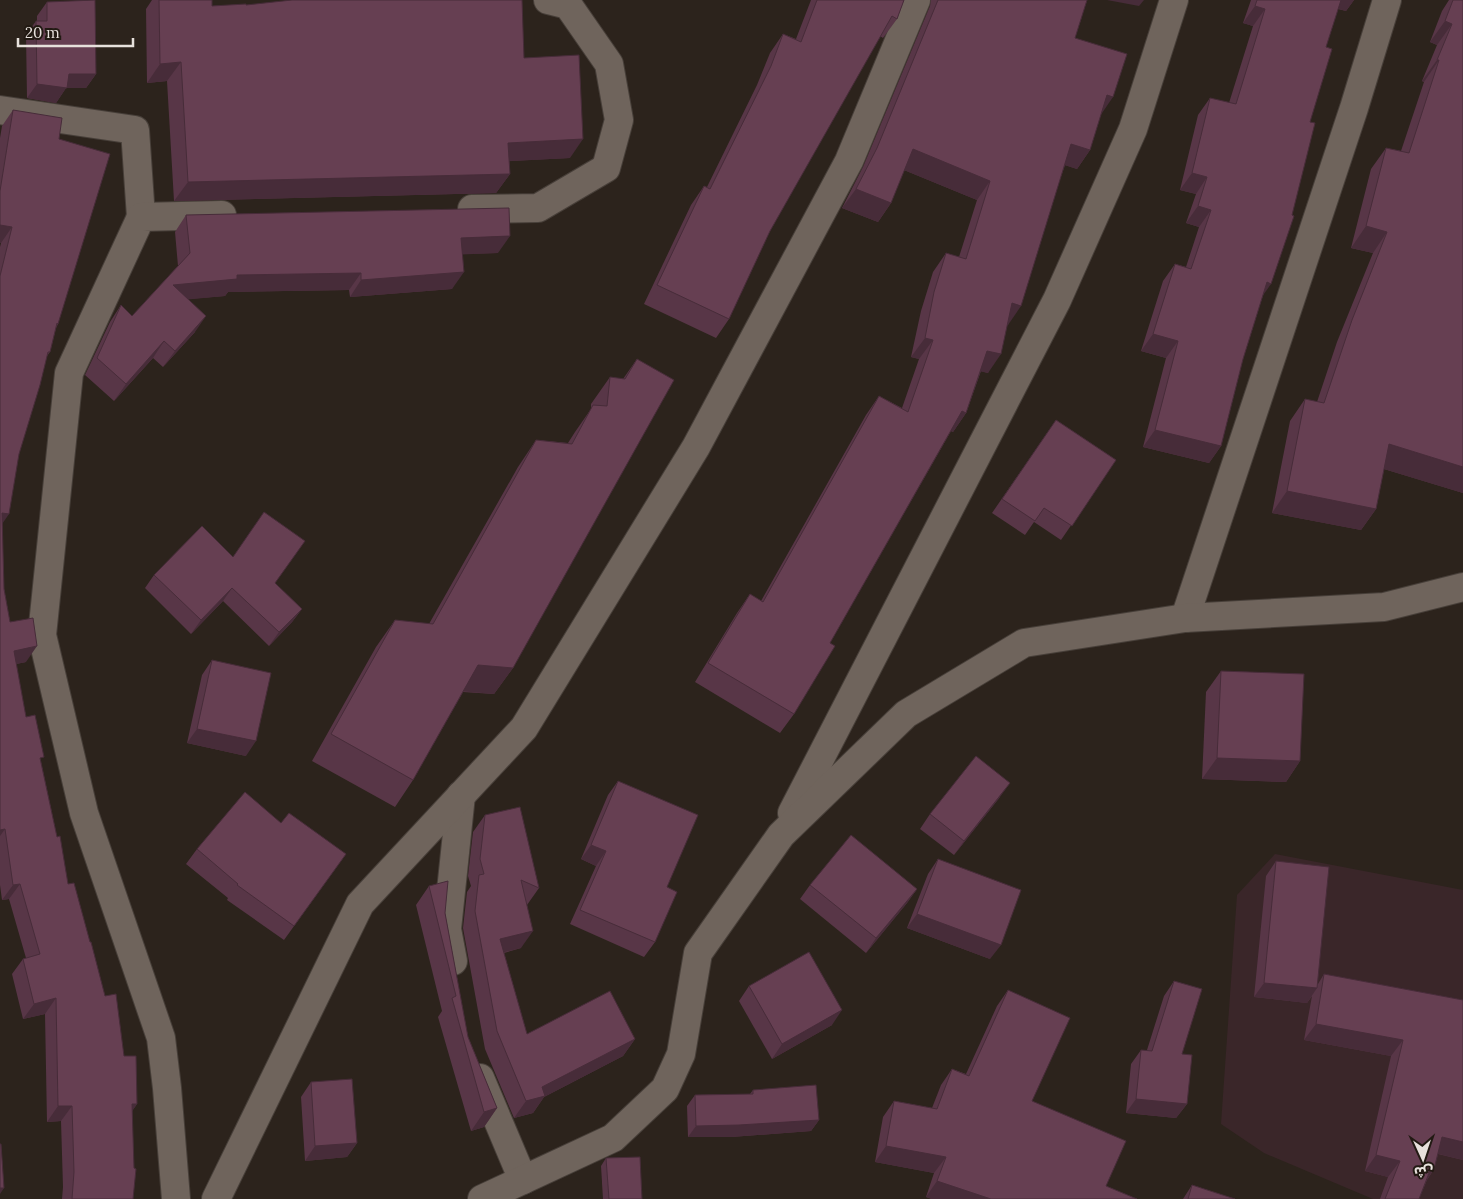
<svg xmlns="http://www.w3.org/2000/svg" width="1463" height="1199" font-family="Lora,'Noto Sans Arabic',serif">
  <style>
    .education { fill: #3a2629 }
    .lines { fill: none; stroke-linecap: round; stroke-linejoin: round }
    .minor-casing { stroke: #473f39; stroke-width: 30 }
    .minor { stroke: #6f645c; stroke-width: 28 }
    .wall { fill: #583647 }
    .shaded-wall { fill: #472c39 }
    .building { fill: #663f52; stroke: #472c39 }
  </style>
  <rect width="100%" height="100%" fill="#2c231c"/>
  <path class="education" d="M1275,854L1463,890V1199H1373L1264,1153L1221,1124L1237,895Z"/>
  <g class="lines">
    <defs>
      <g id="minor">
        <path d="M0,110L135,130L141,217"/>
        <path d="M472,209L538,208L606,168L619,120L609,64L568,5L548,0"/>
        <path d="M1185,618L1354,108L1387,0"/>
        <path d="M792,813L1057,300L1133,129L1174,0"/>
        <path d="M453,961L447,929L461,795"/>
        <path d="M480,1078L523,1180"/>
        <path d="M176,1199L167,1088L161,1038L84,813L42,635L69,373L141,217L222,215"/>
        <path d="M216,1199L360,904L524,728L696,447L849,161L916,0"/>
        <path d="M482,1199L613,1138L665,1089L681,1054L698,953L781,835L906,714L1024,643L1185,618L1384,607L1463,587"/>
      </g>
    </defs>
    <use href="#minor" class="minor-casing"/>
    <use href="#minor" class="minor"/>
  </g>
  <g class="wall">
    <path d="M152,0H212V6L246,5L524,58L570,158L509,161L510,174L496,193L174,201L167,81L147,83L146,9Z"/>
    <path d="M811,0H904L897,19L883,38L880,36L770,231L729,319L716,338L644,304L691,205L704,186L707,187L757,85L770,53L783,34L796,39Z"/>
    <path d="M931,0H1087L1075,38L1101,114L1090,150L1077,169L1065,165L1008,325H1007L988,373L981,371L966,413L953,432L951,431L830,643L794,714L780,733L695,682L737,613L750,594L761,601L866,415L879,396L902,408L919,359L911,357L921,311L933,272L946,253L959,257L977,200L904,170L891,203L878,222L842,208L863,167L930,6Z"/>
    <path d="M1251,0H1354L1346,11L1338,9L1326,47L1310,122L1263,295L1243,359L1221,446L1209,463L1143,447L1166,358L1141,351L1163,281L1175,264L1186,267L1199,227L1186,223L1196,194L1180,190L1198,115L1210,98L1229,103L1253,26L1243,23Z"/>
    <path d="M1449,0H1463V493L1384,469L1376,509L1361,530L1272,513L1290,421L1305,399L1317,402L1337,342L1373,253L1351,248L1371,169L1386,148L1401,151L1424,82L1422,81L1437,45L1430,42L1442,11Z"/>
    <path d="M47,2L96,74L86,88H66L56,103L27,98L26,35L36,21H37V16Z"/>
    <path d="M13,110L59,139L58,324L56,328L50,352L47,356L19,454L2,524L4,589L10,622L26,662L16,664L26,717L41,762L57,837L68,884L124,1056L137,1104L132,1111L133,1199H62L63,1187L61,1121L47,1122L45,1014L23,1019L12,974L23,959L26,958L9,899L2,900L0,885V247L1,243H0V138L2,126Z"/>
    <path d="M186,215L498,253L462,254L452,289L350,297L349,290L228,292L225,296L188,299L195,332L163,367L153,358L114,401L85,375L110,322L121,305L132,316L178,266L175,232Z"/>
    <path d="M637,359L513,668L494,694L463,692L413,780L395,807L312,761L376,647L395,620L429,624L518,467L536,440L568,443L575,432L591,409V404L610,377L623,379Z"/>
    <path d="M1056,420L1116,460L1061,540L1034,522L1025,535L992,513Z"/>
    <path d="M233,557L275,583L302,609L292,622L269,646L223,601L191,634L145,588L154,575Z"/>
    <path d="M212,660L246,756L187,743L202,675Z"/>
    <path d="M1221,671L1300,761L1286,782L1202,779L1206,692Z"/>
    <path d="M618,781L667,887L655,942L644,957L570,924L596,866L581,859L608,795Z"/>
    <path d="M1000,797L954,855L920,829L930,814Z"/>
    <path d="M485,815L539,888L527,905L521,948L504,953L527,1034L635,1039L623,1056L544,1097L533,1113L514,1118L485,1049L463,928L467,892L471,886L468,876L473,832Z"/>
    <path d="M281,823L346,854L284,940L227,900L228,898L186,864L197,849Z"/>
    <path d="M938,859L990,959L907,928L928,874Z"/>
    <path d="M1276,861L1318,984L1324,974L1463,1000V1160L1438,1154L1434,1169L1427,1180L1419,1199H1380L1388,1177L1365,1171L1391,1056L1304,1040L1312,996L1307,1003L1254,997L1266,876Z"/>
    <path d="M810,885L917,889L907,903L866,953L800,899Z"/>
    <path d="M429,886L445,913L468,1037L497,1108L484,1127L471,1131L438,1017L442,1011L416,905Z"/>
    <path d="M1174,981L1187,1104L1176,1118L1126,1113L1131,1064L1141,1050H1147L1164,996Z"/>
    <path d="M749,986L832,1025L772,1059L739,1001Z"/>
    <path d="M1008,990L1032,1101L1106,1186L1137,1199H932L926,1197L934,1173L875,1162L883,1117L894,1101L932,1108L941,1085L952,1069L966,1074L997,1006Z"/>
    <path d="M311,1082L357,1143L347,1157L305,1161L301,1097Z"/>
    <path d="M753,1090L819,1120L811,1131L731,1137H688L687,1106L695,1095L750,1094Z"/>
    <path d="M606,1158L642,1199H603L601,1166Z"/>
    <path d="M1192,1185L1235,1199H1183Z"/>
  </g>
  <g class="shaded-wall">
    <path d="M1107,0H1144L1139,6Z"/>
    <path d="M1337,0H1354L1346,11L1332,7Z"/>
    <path d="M1255,6L1265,9L1253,26L1243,23Z"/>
    <path d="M1445,21L1452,24L1437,45L1430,42Z"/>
    <path d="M1437,60H1439L1424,82L1422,81Z"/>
    <path d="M181,62L167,81L147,83L160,64Z"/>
    <path d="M69,74H96L86,88H66L56,103L27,98L37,84Z"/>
    <path d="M1107,95L1113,97L1100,116Z"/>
    <path d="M583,139L570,158L495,162L508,143Z"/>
    <path d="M1071,144L1090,150L1077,169L1058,163Z"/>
    <path d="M913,149L990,181L977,200L899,168Z"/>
    <path d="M1192,173L1207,177L1196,194L1180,190Z"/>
    <path d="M510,174L496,193L174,201L188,182Z"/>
    <path d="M856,189L891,203L878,222L842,208Z"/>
    <path d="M1198,206L1211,210L1199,227L1186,223Z"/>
    <path d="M0,225L12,227L1,243H0Z"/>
    <path d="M1366,226L1387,232L1373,253L1351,248Z"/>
    <path d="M510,236L498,253L449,255L461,238Z"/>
    <path d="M464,272L452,289L350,297L361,280Z"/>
    <path d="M361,273L349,290L228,292L225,296L161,302L173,285L237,275Z"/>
    <path d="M1267,282L1271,284L1259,301Z"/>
    <path d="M1012,303L1021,306L1008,325L998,322Z"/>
    <path d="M206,316L195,332L163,367L175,351Z"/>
    <path d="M1153,334L1178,341L1166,358L1141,351Z"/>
    <path d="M925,338L933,340L919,359L911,357Z"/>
    <path d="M164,341L153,358L114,401L126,384Z"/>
    <path d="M987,351L1001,354L988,373L974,370Z"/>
    <path d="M962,411L966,413L953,432L949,430Z"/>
    <path d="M1155,430L1221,446L1209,463L1143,447Z"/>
    <path d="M1389,444L1463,467V493L1374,466Z"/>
    <path d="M1287,491L1376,509L1361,530L1272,513Z"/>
    <path d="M2,513L9,514L0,527Z"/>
    <path d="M232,588L223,601L191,634L201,620Z"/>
    <path d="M302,609L292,622L269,646L279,632Z"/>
    <path d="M37,646L26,662L3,667L14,651Z"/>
    <path d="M478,665L513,668L494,694L459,691Z"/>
    <path d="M197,729L256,741L246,756L187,743Z"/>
    <path d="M1217,758L1300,761L1286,782L1202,779Z"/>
    <path d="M1010,783L1000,797L954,855L964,841Z"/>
    <path d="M5,829L0,836V830Z"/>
    <path d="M591,845L606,851L596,866L581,859Z"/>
    <path d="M20,884L9,899L2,900L13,885Z"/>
    <path d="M917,889L907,903L866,953L876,938Z"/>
    <path d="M917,914L1001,945L990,959L907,928Z"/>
    <path d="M533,931L521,948L488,956L500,939Z"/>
    <path d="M1264,983L1317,988L1307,1003L1254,997Z"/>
    <path d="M56,998L45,1014L23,1019L34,1004Z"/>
    <path d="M842,1010L832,1025L772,1059L782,1044Z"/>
    <path d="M1316,1024L1403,1040L1391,1056L1304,1040Z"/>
    <path d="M635,1039L623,1056L544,1097L533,1113L514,1118L526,1101L542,1087Z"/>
    <path d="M1136,1099L1187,1104L1176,1118L1126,1113Z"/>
    <path d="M132,1104H137L126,1120Z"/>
    <path d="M58,1106H72L61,1121L47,1122Z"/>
    <path d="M497,1108L484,1127L471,1131L484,1112Z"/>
    <path d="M819,1120L811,1131L731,1137H688L696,1126Z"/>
    <path d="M1442,1137L1463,1142V1160L1431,1152Z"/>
    <path d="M357,1143L347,1157L305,1161L315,1146Z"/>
    <path d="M886,1146L946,1157L934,1173L875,1162Z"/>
    <path d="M1376,1155L1400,1161L1388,1177L1365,1171Z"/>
    <path d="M1431,1168L1434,1169L1423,1185Z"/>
    <path d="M937,1181L991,1199H932L926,1197Z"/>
    <path d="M0,1188H4L0,1194Z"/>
  </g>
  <g class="building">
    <path d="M95,0L96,74H69L67,88L37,84L36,21H47V2Z"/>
    <path d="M159,0H212V6L246,4V5L292,0H522L524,58L579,55L583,139L508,143L510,174L188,182L181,62L160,64Z"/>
    <path d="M817,0H904L897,19L892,16L770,231L729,319L657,285L704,186L710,189L771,66L783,34L801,42Z"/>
    <path d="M938,0H1087L1075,38L1127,54L1113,97L1107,95L1090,150L1071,144L1021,306L1012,303L1001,354L987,351L966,413L962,411L830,643L835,646L794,714L708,663L750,594L763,602L879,396L908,412L933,340L925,338L934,292L946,253L966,259L990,181L913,149L891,203L856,189L877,148Z"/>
    <path d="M1257,0H1341L1326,47L1332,49L1310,122L1315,123L1292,215L1294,216L1271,284L1267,282L1243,359L1221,446L1155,430L1178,341L1153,334L1175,264L1191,269L1211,210L1198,206L1207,177L1192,173L1210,98L1236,104L1265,9L1255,6Z"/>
    <path d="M1453,0H1463V467L1389,444L1376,509L1287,491L1305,399L1324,403L1352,320L1387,232L1366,226L1386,148L1409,153L1439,60H1437L1452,24L1445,21Z"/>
    <path d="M13,110L62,118L59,139L110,154L58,324L57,323L50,352H48L40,385L19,454L9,514L2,513L4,589L10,622L33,618L37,646L14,651L26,717L35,715L44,757L40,758L57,837L60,836L68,884L74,883L90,942H91L105,996L116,994L124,1056H136L137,1104H132L134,1168L136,1169L133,1199H72L74,1172L72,1106H58L56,998L34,1004L23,959L40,954L20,884L13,885L5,829L0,830V276L12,227L0,225V191Z"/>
    <path d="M509,208L510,236L461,238L464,272L361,280V273L237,275V279L173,285L206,316L175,351L164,341L126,384L97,358L121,305L132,316L190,253L186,215Z"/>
    <path d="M637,359L674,380L513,668L478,665L413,780L331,734L395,620L433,624L536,440L572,444L593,405L607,406L610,377L625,379Z"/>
    <path d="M1056,420L1116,460L1072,526L1044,508L1035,521L1002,499Z"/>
    <path d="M264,512L305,541L275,583L302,609L279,632L232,588L201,620L154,575L202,526L233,557Z"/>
    <path d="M212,660L271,673L256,741L197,729Z"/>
    <path d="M1221,671L1304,674L1300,761L1217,758Z"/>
    <path d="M976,756L1010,783L964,841L930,814Z"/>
    <path d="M618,781L698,815L667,887L677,892L655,942L580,910L606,851L591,845Z"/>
    <path d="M245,792L281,823L289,813L346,854L294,926L237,885L238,884L197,849Z"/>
    <path d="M520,807L539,888L521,880L533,931L500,939L527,1034L610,991L635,1039L542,1087L545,1096L526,1101L497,1031L475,911L479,875L484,874L480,859L485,815Z"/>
    <path d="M851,835L917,889L876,938L810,885Z"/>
    <path d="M938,859L1021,890L1001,945L917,914Z"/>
    <path d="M1276,861L1329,867L1317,988L1264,983Z"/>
    <path d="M448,881L445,913L468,1037L497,1108L484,1112L452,998L456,996L429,886Z"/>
    <path d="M809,952L842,1010L782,1044L749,986Z"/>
    <path d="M1324,974L1463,1000V1142L1442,1137L1434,1169L1431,1168L1419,1199H1385L1400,1161L1376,1155L1403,1040L1316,1024Z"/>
    <path d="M1174,981L1202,989L1182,1054L1192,1055L1187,1104L1136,1099L1141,1050L1152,1051Z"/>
    <path d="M1008,990L1070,1018L1032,1101L1126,1141L1106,1186L1137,1199H991L937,1181L946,1157L886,1146L894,1101L937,1109L952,1069L969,1076Z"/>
    <path d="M352,1079L357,1143L315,1146L311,1082Z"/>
    <path d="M816,1085L819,1120L739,1125L696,1126L695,1095L753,1094V1090Z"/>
    <path d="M0,1144H1L4,1188H0Z"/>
    <path d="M640,1157L642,1199H609L606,1158Z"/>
    <path d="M1192,1185L1235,1199H1188Z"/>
  </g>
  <g transform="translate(1423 1159) rotate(177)" stroke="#221a13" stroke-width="4" paint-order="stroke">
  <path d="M0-4L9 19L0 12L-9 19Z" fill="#e7e1dc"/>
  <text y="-8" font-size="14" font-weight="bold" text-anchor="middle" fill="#e7e1dc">ش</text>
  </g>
  <path d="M18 38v8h115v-8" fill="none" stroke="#e7e1dc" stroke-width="2.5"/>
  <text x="25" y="38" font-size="15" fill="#e7e1dc" stroke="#221a13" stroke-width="4" paint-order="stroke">20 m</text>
</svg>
